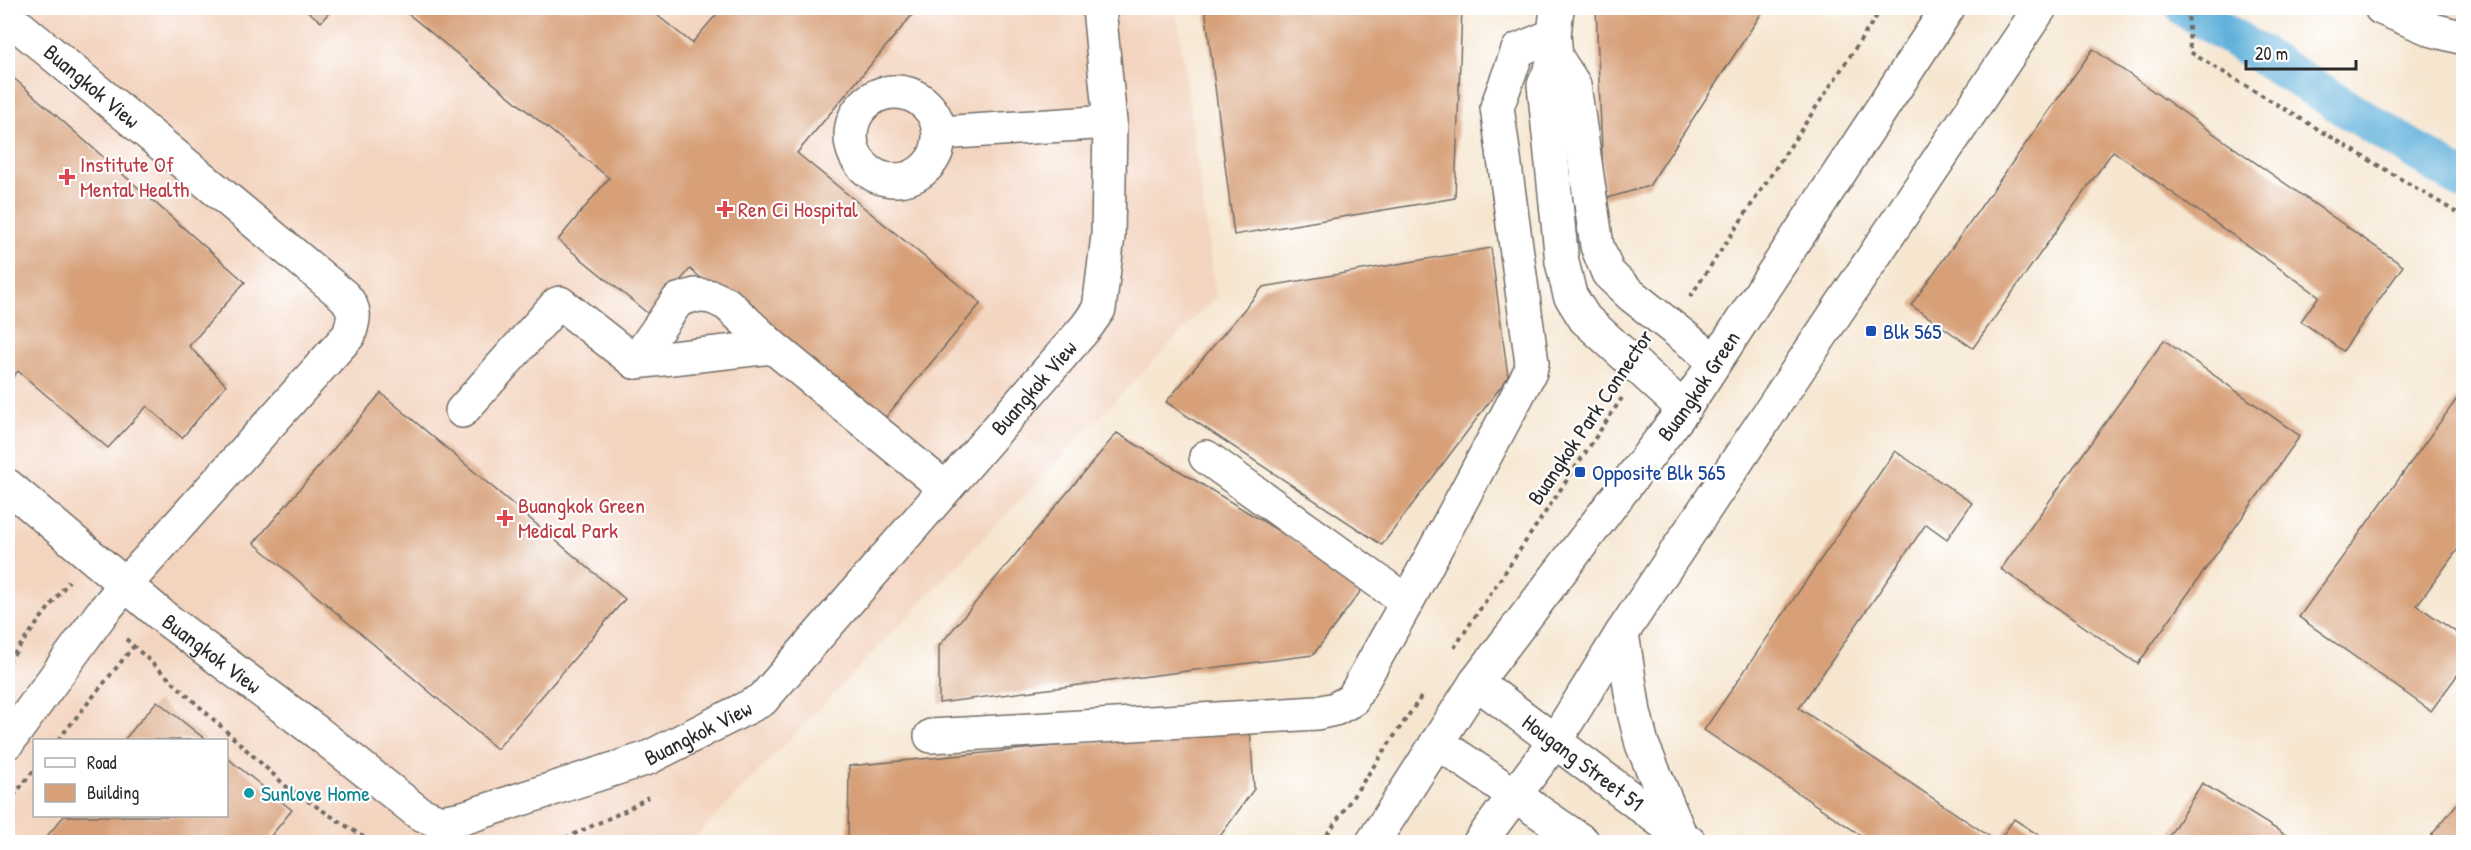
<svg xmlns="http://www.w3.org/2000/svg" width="2471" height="850" font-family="'Patrick Hand',sans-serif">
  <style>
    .built { fill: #f3d4bf; fill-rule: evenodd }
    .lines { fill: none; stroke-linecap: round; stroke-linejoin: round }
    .canal { stroke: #5fb0da; stroke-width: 39 }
    .building { fill: #d7a079 }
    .minor-casing { stroke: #726c65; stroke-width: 36 }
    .major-casing { stroke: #726c65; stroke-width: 36 }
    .path { stroke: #726c65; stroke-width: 4; stroke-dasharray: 4.5 4.5; stroke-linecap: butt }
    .minor { stroke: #fff; stroke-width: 33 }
    .major { stroke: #fff; stroke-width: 33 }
    .health-dot { fill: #e0444e; stroke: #fff; stroke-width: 2 }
    .transit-dot { fill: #1a4fb4; stroke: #fff; stroke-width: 2 }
    .culture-dot { fill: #0f9aa8; stroke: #fff; stroke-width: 2 }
    .labels { text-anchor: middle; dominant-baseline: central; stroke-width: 4.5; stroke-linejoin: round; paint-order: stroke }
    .street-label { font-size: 22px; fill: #2b2b2b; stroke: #fff }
    .health-label { font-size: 22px; fill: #be3a42; stroke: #fff; text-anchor: start }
    .transit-label { font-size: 22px; fill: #164399; stroke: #fff; text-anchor: start }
    .culture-label { font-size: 22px; fill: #0d838f; stroke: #fff; text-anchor: start }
  </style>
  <rect width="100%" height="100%" fill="#fff"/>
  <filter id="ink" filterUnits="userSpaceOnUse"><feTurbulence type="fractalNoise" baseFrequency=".0167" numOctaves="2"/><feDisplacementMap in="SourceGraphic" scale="12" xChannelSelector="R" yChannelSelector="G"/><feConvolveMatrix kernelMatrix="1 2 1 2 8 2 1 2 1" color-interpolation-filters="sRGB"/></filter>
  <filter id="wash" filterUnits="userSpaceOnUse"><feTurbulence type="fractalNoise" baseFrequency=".008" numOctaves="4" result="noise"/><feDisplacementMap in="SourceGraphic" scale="24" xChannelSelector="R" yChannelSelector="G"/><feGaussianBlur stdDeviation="1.35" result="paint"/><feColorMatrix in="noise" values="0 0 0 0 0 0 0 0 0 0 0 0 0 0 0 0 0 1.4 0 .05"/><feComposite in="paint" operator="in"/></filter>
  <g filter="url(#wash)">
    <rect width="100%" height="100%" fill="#f6e6d0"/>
    <path class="built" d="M8,8H1176L1216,296L691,842H8ZM34,740H226V816H34Z"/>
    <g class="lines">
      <path class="canal" d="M2185,8L2464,181"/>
    </g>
    <g id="blocks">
      <g class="building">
        <path d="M304,8H333L321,22Z"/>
        <path d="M401,8H648L692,43L722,8H918L797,153L981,303L880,424L690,269L651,316L558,240L609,178Z"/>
        <path d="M1205,8H1462L1455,198L1234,235Z"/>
        <path d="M1596,8H1765L1649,186L1604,199Z"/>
        <path d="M2093,49L2403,266L2343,351L2301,321L2319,296L2113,151L1973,348L1911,305Z"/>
        <path d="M8,73L245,282L189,346L226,385L182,438L147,406L108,448L18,371L8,383Z"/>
        <path d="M1491,248L1508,377L1382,545L1166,402L1263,287Z"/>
        <path d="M2164,340L2300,436L2138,664L2001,569Z"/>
        <path d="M2464,389V541L2417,605L2464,638V666L2431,711L2299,617Z"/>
        <path d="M381,393L625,599L497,749L254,543Z"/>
        <path d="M1117,433L1366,584L1313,655L939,703V646Z"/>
        <path d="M1895,451L1972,503L1947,539L1926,524L1799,708L1998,842L2014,819L2049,842H1871L1704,730Z"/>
        <path d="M157,701L206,740H124Z"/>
        <path d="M1250,727L1254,789L1216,842H848L849,766Z"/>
        <path d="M226,757L292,810L266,842H42L64,816H226Z"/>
        <path d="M2202,783L2297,842H2169L2166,841Z"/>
        <path d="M2464,795V842H2426Z"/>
      </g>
    </g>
  </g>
  <g filter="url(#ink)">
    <use href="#blocks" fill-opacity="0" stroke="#726c65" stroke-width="1.5"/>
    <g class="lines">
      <defs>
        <g id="minor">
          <path d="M1557,8L1554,35L1556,57L1574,85L1597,246L1608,273L1631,295L1715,361"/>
          <path d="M1556,57L1544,85L1562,262L1570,295L1585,319L1684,409"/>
          <circle cx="895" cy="136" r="44"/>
          <path d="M940,133L1110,122"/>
          <path d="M635,362L678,300L695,295L712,297L727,304L773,347L945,488"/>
          <path d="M462,411L557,304L560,303L635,362L773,347"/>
          <path d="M1206,457L1407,602"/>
          <path id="s1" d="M8,486L166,619L318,733L419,813L440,822L463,818L648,758L762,700L1087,326L1099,309L1108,236L1110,122L1099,8"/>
          <path id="s2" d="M1476,682L1689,842"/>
          <path d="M931,736L1317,713L1335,709L1352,700L1407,602L1530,372L1532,363L1497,107L1518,50L1554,35"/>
          <path d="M8,742L101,614L126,584L349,335C354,319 357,310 344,296L20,27"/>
          <path d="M1437,742L1583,842"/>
        </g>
        <g id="major">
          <path d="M2381,8L2433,30L2464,38"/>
          <path d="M1622,633L1634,712L1642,744L1681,837"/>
          <path id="s3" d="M1373,842L1476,682L1684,409L1948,8"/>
          <path d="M1480,842L1555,741L1622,633L2040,8"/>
        </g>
      </defs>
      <use href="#minor" class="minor-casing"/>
      <use href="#major" class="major-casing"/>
      <g class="path">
        <path d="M2188,8L2190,52L2464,217"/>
        <path d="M934,99L906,81L872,85L852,100L841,127L842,162L873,189L908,190L938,171L940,167"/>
        <path d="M1690,297L1882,8"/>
        <path d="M126,639L288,788L371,842"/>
        <path d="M1454,648L1622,398"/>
        <path d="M8,662L69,581"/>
        <path d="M58,740L133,647"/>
        <path d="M8,803L34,770"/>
        <path d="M557,842L627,810L648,797"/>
        <path d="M1322,842L1423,694"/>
      </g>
      <use href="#minor" class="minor"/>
      <use href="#major" class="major"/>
    </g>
  </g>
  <g class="health-dot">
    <path d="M64 168h6v6h6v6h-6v6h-6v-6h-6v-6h6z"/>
    <path d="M722 200h6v6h6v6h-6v6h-6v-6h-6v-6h6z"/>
    <path d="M502 509h6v6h6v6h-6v6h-6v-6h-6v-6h6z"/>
  </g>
  <g class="transit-dot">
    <rect x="1865" y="325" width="12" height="12" rx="3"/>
    <rect x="1574" y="466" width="12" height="12" rx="3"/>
  </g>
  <circle class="culture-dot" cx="249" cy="793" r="6"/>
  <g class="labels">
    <g class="street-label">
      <text transform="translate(92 86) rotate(40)">Buangkok View</text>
      <text stroke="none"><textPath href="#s3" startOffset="561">Buangkok Green</textPath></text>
      <text stroke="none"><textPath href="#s1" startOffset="1308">Buangkok View</textPath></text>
      <text transform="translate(1590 417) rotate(-56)">Buangkok Park Connector</text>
      <text stroke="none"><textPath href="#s1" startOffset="264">Buangkok View</textPath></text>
      <text stroke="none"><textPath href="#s1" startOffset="822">Buangkok View</textPath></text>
      <text stroke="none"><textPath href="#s2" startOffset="134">Hougang Street 51</textPath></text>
    </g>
    <g class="health-label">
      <text x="80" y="164">Institute Of<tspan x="80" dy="25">Mental Health</tspan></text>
      <text x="738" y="209">Ren Ci Hospital</text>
      <text x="518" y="505">Buangkok Green<tspan x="518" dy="25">Medical Park</tspan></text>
    </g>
    <g class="transit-label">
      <text x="1883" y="331">Blk 565</text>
      <text x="1592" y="472">Opposite Blk 565</text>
    </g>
    <g class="culture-label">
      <text x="261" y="793">Sunlove Home</text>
    </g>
  </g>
  <rect width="2471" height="850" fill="none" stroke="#fff" stroke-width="30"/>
  <rect x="33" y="739" width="195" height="78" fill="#ffffff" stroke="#aaaaaa" stroke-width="1.5"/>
  <rect x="45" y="758" width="30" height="9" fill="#ffffff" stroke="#aaaaaa" stroke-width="1.5"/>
  <text x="87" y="769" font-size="18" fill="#2b2b2b">Road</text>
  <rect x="45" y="784" width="30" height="18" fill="#d7a079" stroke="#aaaaaa" stroke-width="1.5"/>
  <text x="87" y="799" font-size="18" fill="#2b2b2b">Building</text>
  <path d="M2246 60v9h110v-9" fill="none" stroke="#2b2b2b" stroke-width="3"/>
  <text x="2255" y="60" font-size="18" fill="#2b2b2b" stroke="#ffffff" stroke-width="4.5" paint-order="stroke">20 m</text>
</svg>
